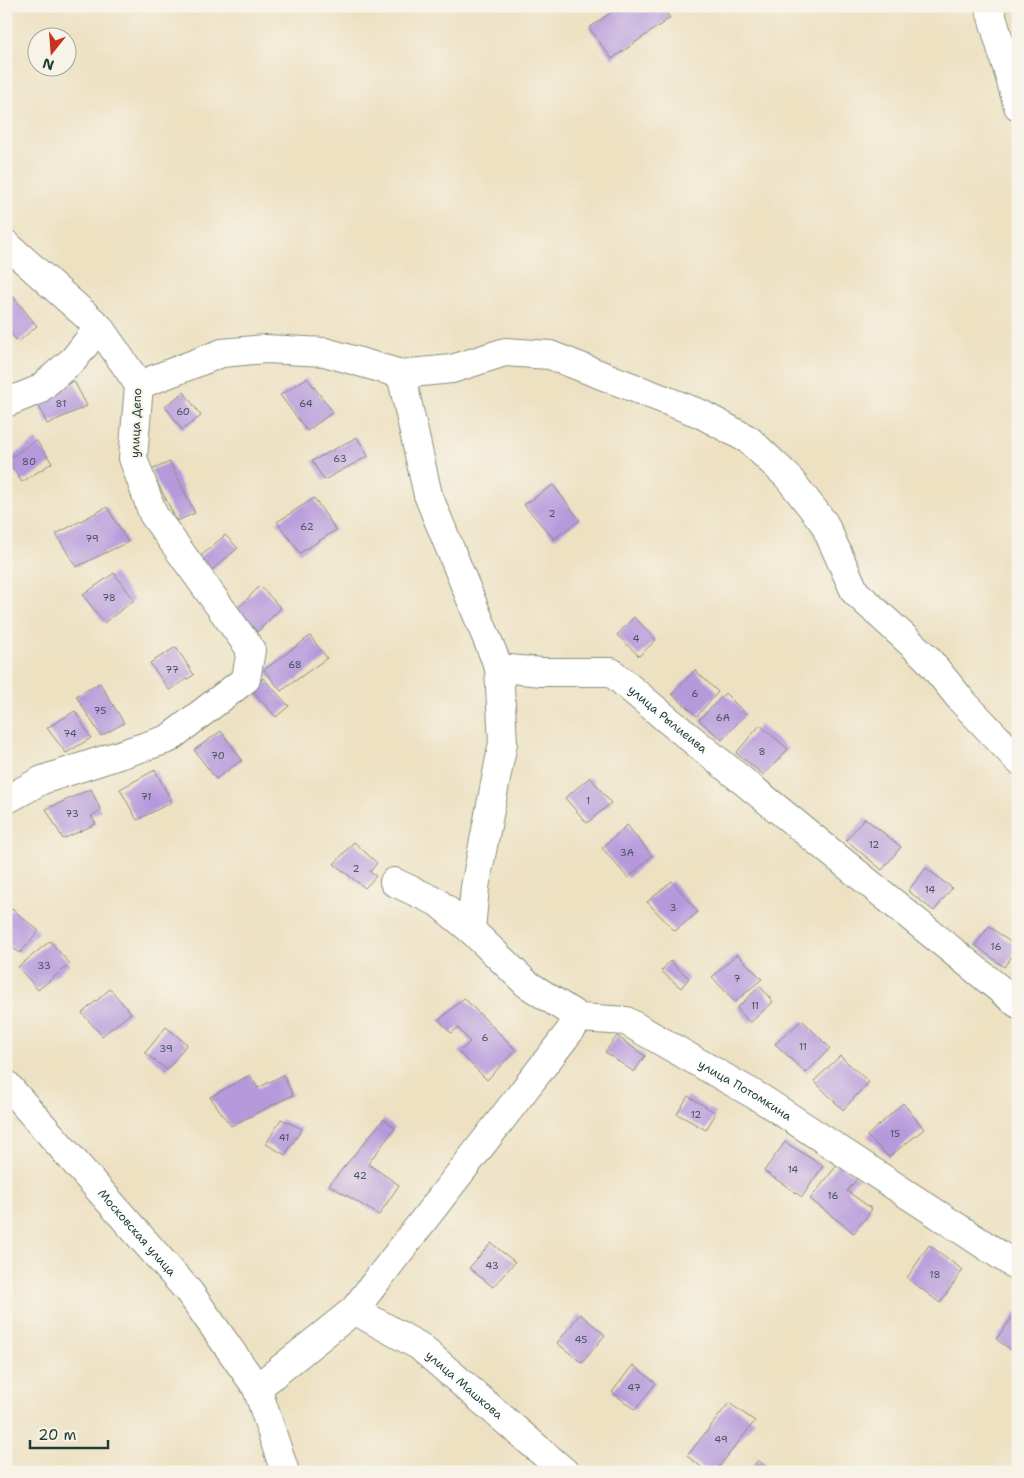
<svg xmlns="http://www.w3.org/2000/svg" width="1024" height="1478" font-family="'Shantell Sans',sans-serif">
  <style>
    .building { fill: #b599db }
    .lines { fill: none; stroke-linecap: round; stroke-linejoin: round }
    .minor-casing { stroke: #868f7b; stroke-width: 30 }
    .minor { stroke: #fff; stroke-width: 28 }
    .labels { text-anchor: middle; dominant-baseline: central; stroke-width: 4; stroke-linejoin: round; paint-order: stroke }
    .number-label { font-size: 10px; fill: #44545e }
    .street-label { font-size: 12px; fill: #1f3d34; stroke: #f7f3e8 }
  </style>
  <rect width="100%" height="100%" fill="#f7f3e8"/>
  <filter id="ink" filterUnits="userSpaceOnUse"><feTurbulence type="fractalNoise" baseFrequency=".02" numOctaves="2"/><feDisplacementMap in="SourceGraphic" scale="10" xChannelSelector="R" yChannelSelector="G"/><feConvolveMatrix kernelMatrix="1 2 1 2 8 2 1 2 1" color-interpolation-filters="sRGB"/></filter>
  <filter id="wash" filterUnits="userSpaceOnUse"><feTurbulence type="fractalNoise" baseFrequency=".0096" numOctaves="4" result="noise"/><feDisplacementMap in="SourceGraphic" scale="20" xChannelSelector="R" yChannelSelector="G"/><feGaussianBlur stdDeviation="1.12" result="paint"/><feColorMatrix in="noise" values="0 0 0 0 0 0 0 0 0 0 0 0 0 0 0 0 0 1.4 0 .05"/><feComposite in="paint" operator="in"/></filter>
  <g filter="url(#wash)">
    <rect width="100%" height="100%" fill="#ede1c2"/>
    <g id="blocks">
      <g class="building">
        <path d="M620,6H662L670,18L612,59L589,28Z"/>
        <path d="M8,290L37,326L18,342L6,328V292Z"/>
        <path d="M307,378L333,412L307,431L280,395Z"/>
        <path d="M74,381L87,406L47,424L36,399Z"/>
        <path d="M184,392L201,416L182,430L165,406Z"/>
        <path d="M357,437L368,456L324,480L312,461Z"/>
        <path d="M36,440L52,463L22,482L7,460Z"/>
        <path d="M170,462L195,513L177,521L151,470Z"/>
        <path d="M553,485L580,520L554,539L524,505Z"/>
        <path d="M314,498L336,530L300,553L277,522Z"/>
        <path d="M107,507L128,542L76,567L56,534Z"/>
        <path d="M225,535L238,548L206,575L194,562Z"/>
        <path d="M114,573L134,600L104,623L83,595Z"/>
        <path d="M260,586L281,608L257,632L237,609Z"/>
        <path d="M634,617L656,640L639,656L617,635Z"/>
        <path d="M310,636L327,658L281,691L264,670Z"/>
        <path d="M176,647L194,675L169,690L150,663Z"/>
        <path d="M695,670L718,692L697,716L672,694Z"/>
        <path d="M263,678L289,706L276,717L251,689Z"/>
        <path d="M100,683L124,723L101,736L76,696Z"/>
        <path d="M725,693L746,714L722,740L699,720Z"/>
        <path d="M75,711L91,738L66,753L47,728Z"/>
        <path d="M760,725L788,749L764,775L736,753Z"/>
        <path d="M221,731L242,760L216,779L194,750Z"/>
        <path d="M155,770L172,802L137,820L120,789Z"/>
        <path d="M590,777L611,803L587,823L565,798Z"/>
        <path d="M91,789L101,811L91,816L96,824L63,839L46,809Z"/>
        <path d="M865,818L901,847L882,870L846,840Z"/>
        <path d="M627,825L652,856L628,878L602,848Z"/>
        <path d="M354,842L377,863L370,872L376,876L365,888L334,864Z"/>
        <path d="M926,868L952,888L934,911L908,891Z"/>
        <path d="M672,881L698,912L675,931L647,902Z"/>
        <path d="M12,909L39,931L20,953L6,943V917Z"/>
        <path d="M989,926L1018,948L1004,967L975,945Z"/>
        <path d="M50,941L70,964L38,990L18,967Z"/>
        <path d="M737,954L762,979L735,1002L712,977Z"/>
        <path d="M670,961L689,978L681,988L661,971Z"/>
        <path d="M760,986L773,1002L750,1023L737,1008Z"/>
        <path d="M110,989L131,1013L102,1036L82,1013Z"/>
        <path d="M464,998L516,1050L487,1080L459,1052L470,1042L458,1028L451,1033L439,1020Z"/>
        <path d="M802,1020L830,1048L806,1073L775,1044Z"/>
        <path d="M166,1027L187,1044L167,1070L145,1053Z"/>
        <path d="M617,1036L645,1056L634,1072L605,1052Z"/>
        <path d="M840,1056L869,1082L843,1110L814,1081Z"/>
        <path d="M250,1075L258,1088L283,1075L293,1095L231,1126L210,1097Z"/>
        <path d="M688,1096L716,1113L706,1130L677,1114Z"/>
        <path d="M903,1103L924,1129L889,1157L867,1136Z"/>
        <path d="M281,1119L302,1129L285,1155L266,1144Z"/>
        <path d="M384,1119L395,1128L368,1164L399,1185L379,1215L329,1185Z"/>
        <path d="M785,1142L823,1166L802,1197L764,1171Z"/>
        <path d="M838,1164L858,1178L847,1191L872,1209L854,1233L810,1199Z"/>
        <path d="M491,1243L515,1262L493,1287L469,1268Z"/>
        <path d="M929,1245L963,1270L940,1303L907,1278Z"/>
        <path d="M1018,1310V1355L996,1339Z"/>
        <path d="M580,1314L605,1335L582,1363L557,1343Z"/>
        <path d="M633,1365L656,1383L635,1410L612,1392Z"/>
        <path d="M729,1403L755,1421L715,1472H708L687,1456Z"/>
        <path d="M758,1460L773,1472H749Z"/>
      </g>
    </g>
  </g>
  <g filter="url(#ink)">
    <use href="#blocks" fill-opacity="0" stroke="#868f7b" stroke-width="1"/>
    <g class="lines">
      <defs>
        <g id="minor">
          <path d="M989,6L1018,106"/>
          <path d="M6,244L99,327L139,385L133,458L153,514L251,650L246,679L168,739L42,780L6,800"/>
          <path d="M401,374L452,369L505,352L550,355L701,414L749,440L787,476L824,523L855,592L927,658L962,701L1018,760"/>
          <path d="M139,385L222,353L265,349L325,352L401,374L428,495L499,668"/>
          <path d="M6,403L38,390L74,359L99,327"/>
          <path id="s1" d="M394,882L437,902L471,930L527,984L580,1018L626,1021L762,1099L1018,1267"/>
          <path id="s2" d="M471,930L475,887L503,743L499,668L542,672H611L668,720L1018,1004"/>
          <path id="s3" d="M6,1084L190,1293L257,1388L285,1472"/>
          <path id="s4" d="M354,1310L419,1346L565,1472"/>
          <path d="M257,1388L354,1310L580,1018"/>
        </g>
      </defs>
      <use href="#minor" class="minor-casing"/>
      <use href="#minor" class="minor"/>
    </g>
  </g>
  <g class="labels">
    <g class="number-label">
      <text x="61" y="403">81</text>
      <text x="306" y="403">64</text>
      <text x="183" y="411">60</text>
      <text x="340" y="458">63</text>
      <text x="29" y="461">80</text>
      <text x="552" y="513">2</text>
      <text x="307" y="526">62</text>
      <text x="92" y="538">79</text>
      <text x="109" y="597">78</text>
      <text x="636" y="638">4</text>
      <text x="295" y="664">68</text>
      <text x="172" y="669">77</text>
      <text x="695" y="693">6</text>
      <text x="100" y="710">75</text>
      <text x="723" y="717">6А</text>
      <text x="70" y="733">74</text>
      <text x="762" y="751">8</text>
      <text x="218" y="755">70</text>
      <text x="146" y="796">71</text>
      <text x="588" y="800">1</text>
      <text x="72" y="813">73</text>
      <text x="874" y="844">12</text>
      <text x="627" y="852">3А</text>
      <text x="356" y="868">2</text>
      <text x="930" y="889">14</text>
      <text x="673" y="907">3</text>
      <text x="996" y="946">16</text>
      <text x="44" y="965">33</text>
      <text x="737" y="978">7</text>
      <text x="755" y="1005">11</text>
      <text x="485" y="1037">6</text>
      <text x="803" y="1046">11</text>
      <text x="166" y="1048">39</text>
      <text x="696" y="1114">12</text>
      <text x="895" y="1133">15</text>
      <text x="284" y="1137">41</text>
      <text x="793" y="1169">14</text>
      <text x="360" y="1175">42</text>
      <text x="833" y="1195">16</text>
      <text x="492" y="1265">43</text>
      <text x="935" y="1274">18</text>
      <text x="581" y="1339">45</text>
      <text x="634" y="1387">47</text>
      <text x="721" y="1439">49</text>
    </g>
    <g class="street-label">
      <text transform="translate(136 423) rotate(-88)">улица Депо</text>
      <text stroke="none"><textPath href="#s2" startOffset="451">улица Рылиеива</textPath></text>
      <text stroke="none"><textPath href="#s1" startOffset="416">улица Потомкина</textPath></text>
      <text stroke="none"><textPath href="#s3" startOffset="198">Московская улица</textPath></text>
      <text stroke="none"><textPath href="#s4" startOffset="134">улица Машкова</textPath></text>
    </g>
  </g>
  <rect width="1024" height="1478" fill="none" stroke="#f7f3e8" stroke-width="25"/>
  <g transform="translate(52 52) rotate(197)"><circle r="24" fill="#f7f3e8" stroke="#a1aaa0"/>
  <path d="M0-4L9 19L0 12L-9 19Z" fill="#c8321e"/>
  <text y="-8" font-size="14" font-weight="bold" text-anchor="middle" fill="#1f3d34">N</text>
  </g>
  <path d="M30 1440v8h78v-8" fill="none" stroke="#1f3d34" stroke-width="2.5"/>
  <text x="38" y="1440" font-size="15" fill="#1f3d34" stroke="#f7f3e8" stroke-width="4" paint-order="stroke">20 m</text>
</svg>
